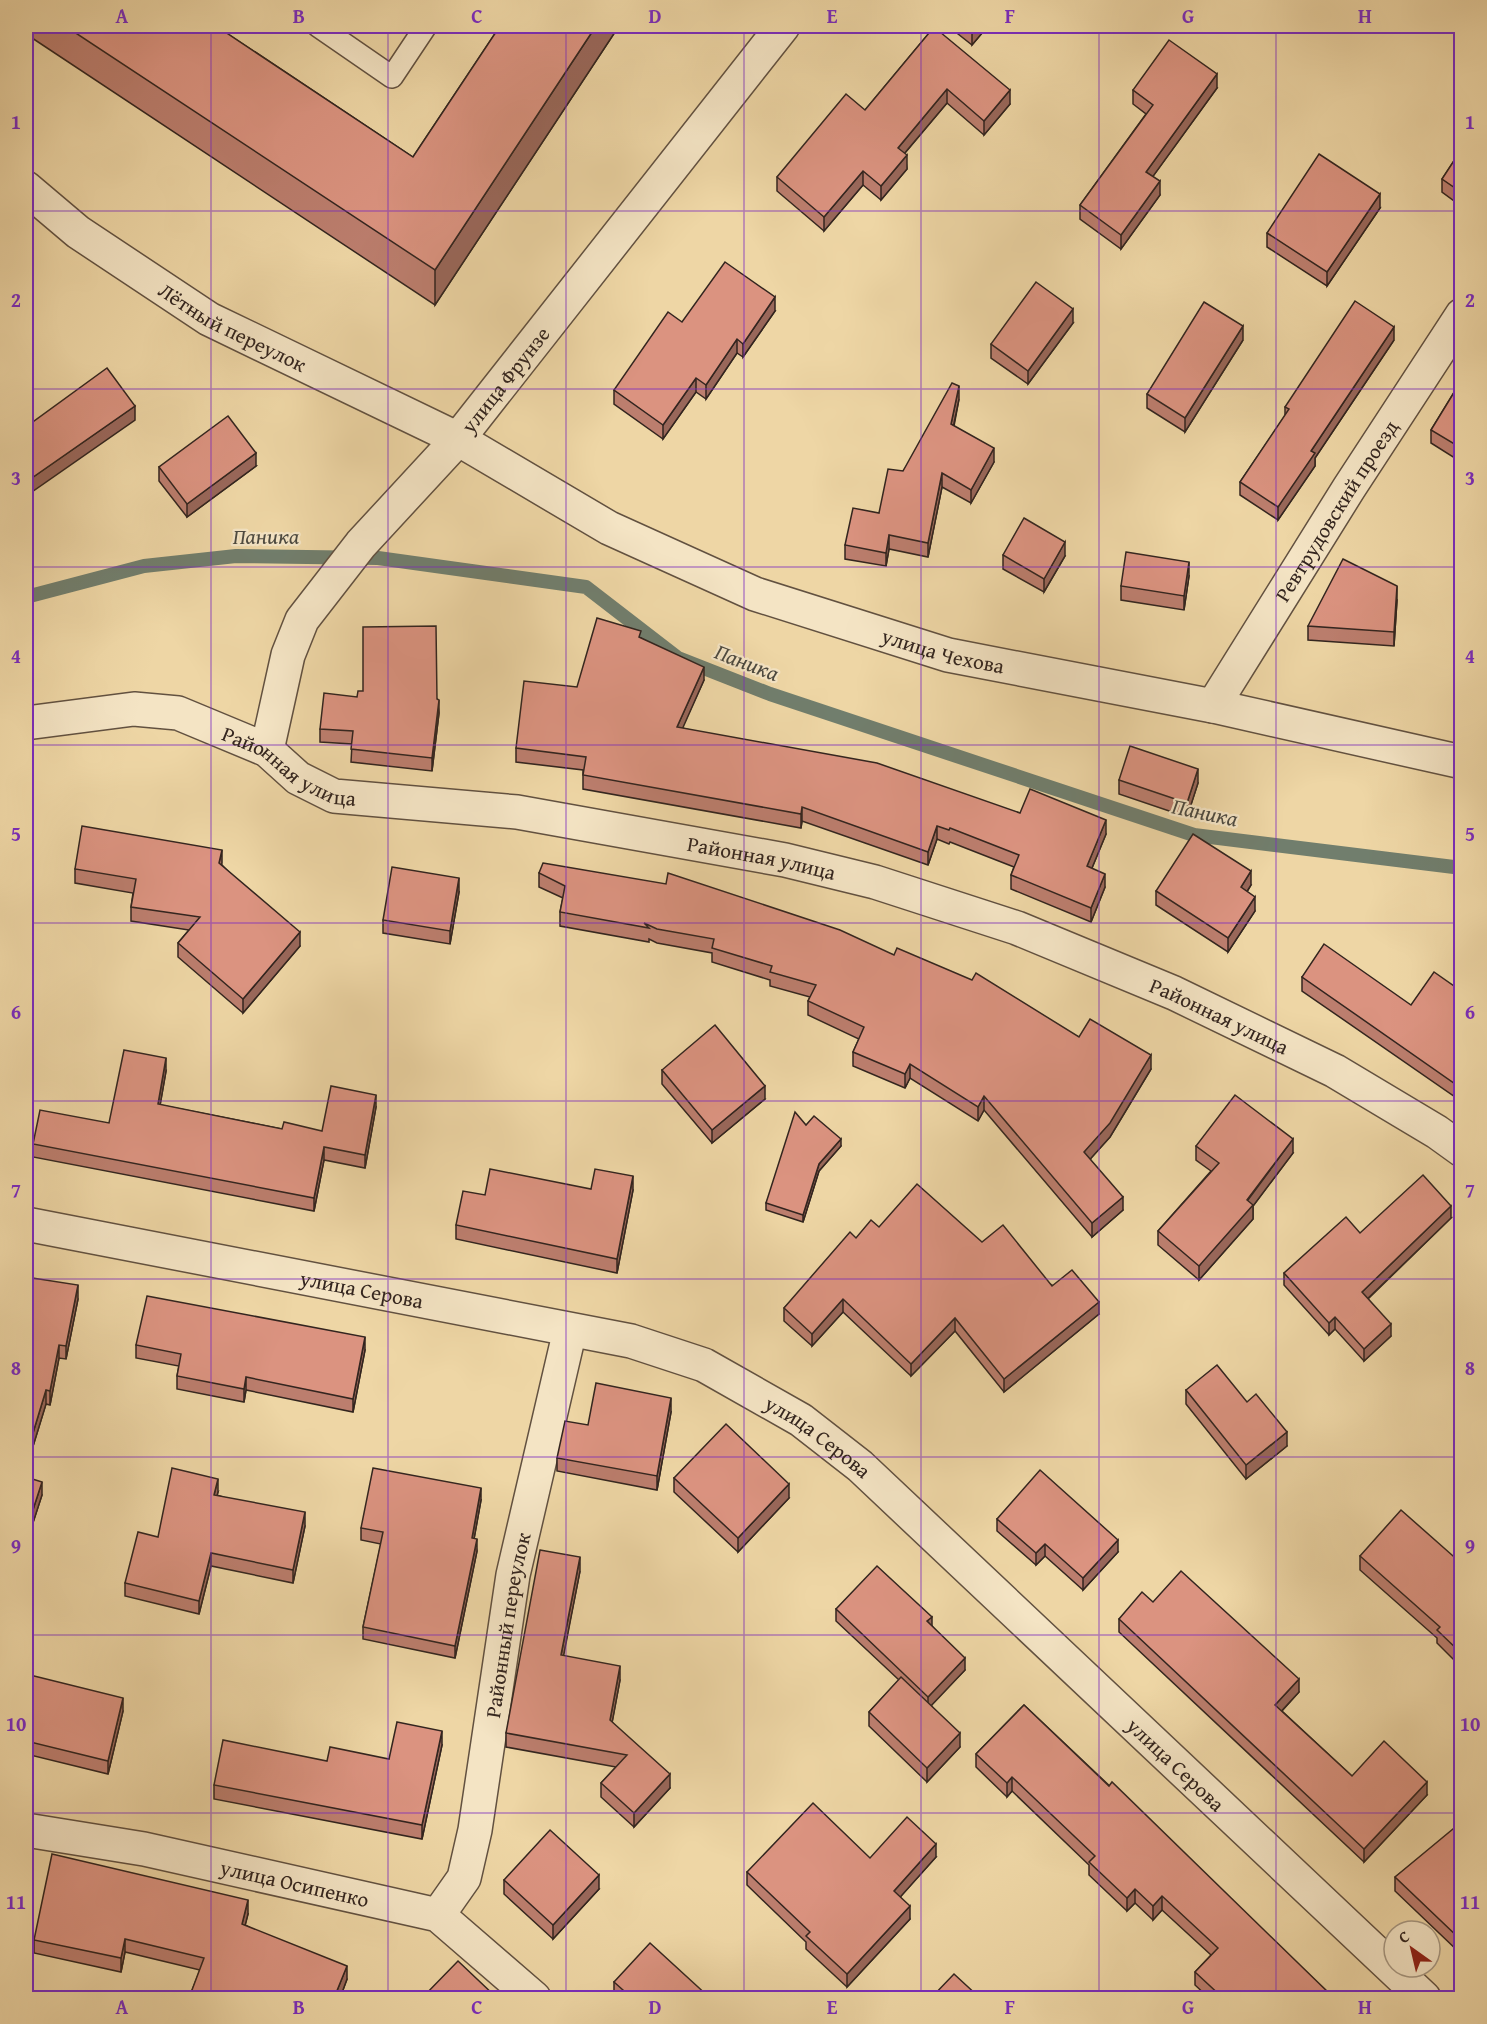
<svg xmlns="http://www.w3.org/2000/svg" width="1487" height="2024" font-family="'Gentium Book Plus',serif">
  <style>
    .lines { fill: none; stroke-linecap: round; stroke-linejoin: round }
    .stream { stroke: #717e6d; stroke-width: 14 }
    .lane-casing { stroke: #625140; stroke-width: 24 }
    .street-casing { stroke: #625140; stroke-width: 36 }
    .lane { stroke: #f4e4c4; stroke-width: 21 }
    .street { stroke: #f4e4c4; stroke-width: 33 }
    .wall { fill: #bc7e6e; stroke: #33251f; stroke-width: 1.5 }
    .shaded-wall { fill: #99675a; stroke: #33251f; stroke-width: 1.5 }
    .building { fill: #db9380; stroke: #33251f; stroke-width: 1.5 }
    .grid { fill: none; stroke: #7b2cbf; stroke-width: 1.5; stroke-opacity: 0.55 }
    .labels { text-anchor: middle; dominant-baseline: central; stroke-width: 4.5; stroke-linejoin: round; paint-order: stroke }
    .street-label { font-size: 21px; fill: #33251f; stroke: #f4e4c4 }
    .water-label { font-size: 22px; font-style: italic; fill: #4d4a40; stroke: #f4e4c4 }
    .neatline { fill: none; stroke: #7b2cbf; stroke-width: 2 }
    .grid-label { font-size: 20px; text-anchor: middle; font-weight: bold; fill: #7b2cbf }
  </style>
  <rect width="100%" height="100%" fill="#eed6a5"/>
  <filter id="stains"><feTurbulence type="fractalNoise" baseFrequency=".00333" numOctaves="4"/><feColorMatrix values="0 0 0 0 .2 0 0 0 0 .09 0 0 0 0 .02 0 0 0 .5 -.17"/></filter>
  <radialGradient id="worn" r=".72"><stop offset=".6" stop-color="#630" stop-opacity="0"/><stop offset="1" stop-color="#630" stop-opacity=".3"/></radialGradient>
  <g class="lines">
    <path class="stream" d="M26,597L144,566L236,556L378,558L586,587L678,658L770,694L1194,835L1462,868"/>
    <defs>
      <path id="lane" d="M318,26L392,77L426,26"/>
      <g id="street">
        <path id="s1" d="M26,188L78,232L209,319L458,439L609,528L755,594L948,655L1213,706L1462,762"/>
        <path id="s2" d="M1213,706L1349,488L1462,315"/>
        <path id="s3" d="M26,723L134,709L178,713L267,750L298,778L334,796L517,812L785,860L875,882L1017,928L1174,993L1335,1071L1437,1132L1462,1150"/>
        <path id="s4" d="M267,750L288,655L302,620L361,544L458,439L783,26"/>
        <path id="s5" d="M26,1224L631,1341L704,1365L801,1420L860,1466L1424,1998"/>
        <path id="s6" d="M26,1830L144,1849L438,1915L534,1998"/>
        <path id="s7" d="M438,1915L464,1878L475,1830L513,1575L570,1330"/>
      </g>
    </defs>
    <use href="#lane" class="lane-casing"/>
    <use href="#street" class="street-casing"/>
    <use href="#lane" class="lane"/>
    <use href="#street" class="street"/>
  </g>
  <g class="wall">
    <path d="M26,26H216L413,157L500,26H619L435,305L26,34Z"/>
    <path d="M948,26H988L972,45Z"/>
    <path d="M934,27L1010,104L984,135L947,103L905,153L907,169L881,200L863,185L824,231L777,191V177L865,110Z"/>
    <path d="M1217,88L1153,176L1160,195L1121,249L1080,219V205L1146,114L1133,104V90Z"/>
    <path d="M1461,150V206L1442,192V179Z"/>
    <path d="M1380,208L1327,286L1267,247V233Z"/>
    <path d="M775,311L743,357L737,353L706,399L696,392L663,439L614,404V390L682,322Z"/>
    <path d="M1073,323L1028,384L991,358V344Z"/>
    <path d="M1243,340L1185,432L1147,408V394Z"/>
    <path d="M1394,340L1315,458V466L1278,520L1240,495V482L1285,416V407Z"/>
    <path d="M1461,381V462L1431,443V430Z"/>
    <path d="M959,399L954,426L994,462L971,503L942,487L928,557L889,549L886,566L845,559V545L879,513L903,471Z"/>
    <path d="M256,466L187,517L159,481V467Z"/>
    <path d="M1003,555L1065,556L1044,592L1003,569Z"/>
    <path d="M1189,576L1184,610L1121,600V586Z"/>
    <path d="M1397,600L1394,646L1308,640V626Z"/>
    <path d="M641,638L704,680L682,728L1020,813L1106,834L1092,868L1105,887L1091,922L1011,889V875L1014,867L950,842L949,844L937,839L928,865L802,821L801,828L583,789V770L516,762V748Z"/>
    <path d="M357,697L437,699L439,713L432,771L351,762L352,744L320,742V729Z"/>
    <path d="M1119,780L1198,783L1187,817L1119,794Z"/>
    <path d="M222,865L300,946L243,1013L178,957V943L189,930L131,921V907L133,893L75,883V869Z"/>
    <path d="M539,873L894,955L1151,1069L1110,1137L1090,1159L1123,1210L1092,1237L984,1110L978,1121L910,1078L905,1088L853,1066V1052L859,1039L808,1015V1001L810,997L770,986V980L712,962V953L657,943L649,939V942L560,926V912L563,898L539,887Z"/>
    <path d="M1251,885L1247,892L1255,911L1228,952L1156,905V891Z"/>
    <path d="M459,892L450,944L383,933V920Z"/>
    <path d="M1302,977L1411,1005L1461,991V1101L1302,991Z"/>
    <path d="M662,1070L765,1099L712,1143L662,1084Z"/>
    <path d="M166,1071L160,1105L282,1129L322,1131L376,1107L365,1168L324,1160L314,1211L33,1157V1144L109,1123Z"/>
    <path d="M806,1125L841,1146L819,1171L803,1222L766,1210V1203Z"/>
    <path d="M1196,1146L1293,1153L1253,1206V1219L1199,1280L1158,1245V1231L1211,1171L1196,1160Z"/>
    <path d="M591,1189L633,1190L617,1273L456,1239V1225L485,1195Z"/>
    <path d="M1451,1218L1368,1299L1391,1336L1364,1361L1335,1329L1329,1335L1284,1285V1273L1360,1233Z"/>
    <path d="M879,1227L982,1242L1099,1314L1004,1392L955,1331L911,1376L843,1312L812,1346L784,1321V1308L856,1238Z"/>
    <path d="M26,1277L78,1299L66,1359L59,1358L50,1405L46,1404L26,1469Z"/>
    <path d="M1461,1315V1335L1458,1332V1319Z"/>
    <path d="M136,1345L365,1350L353,1412L246,1390L244,1402L177,1389V1376L179,1366L136,1358Z"/>
    <path d="M1186,1390L1247,1402L1287,1446L1246,1479L1186,1404Z"/>
    <path d="M671,1412L657,1490L557,1471V1458Z"/>
    <path d="M26,1477L42,1495L28,1538H26Z"/>
    <path d="M674,1478L789,1498L738,1552L674,1492Z"/>
    <path d="M218,1492L217,1495L305,1526L293,1583L211,1566L199,1614L125,1596V1583L158,1537Z"/>
    <path d="M481,1500L474,1539L477,1551L455,1658L363,1639V1627L381,1544L361,1540V1528Z"/>
    <path d="M997,1519L1118,1552L1083,1590L1045,1556L1036,1565L997,1531Z"/>
    <path d="M1360,1556L1461,1563V1667L1437,1643V1638L1360,1570Z"/>
    <path d="M580,1571L563,1656L620,1680L612,1722L670,1788L634,1827L601,1797V1783L616,1767L506,1747V1733Z"/>
    <path d="M1153,1602L1299,1692L1282,1711L1352,1776L1427,1795L1364,1862L1119,1632V1619Z"/>
    <path d="M836,1609L932,1626L965,1670L931,1705L960,1747L927,1782L869,1726V1712L899,1680L836,1621Z"/>
    <path d="M26,1674L123,1711L108,1774L26,1754Z"/>
    <path d="M1024,1705L1334,1998H1209L1195,1985V1972L1211,1955L1162,1910L1153,1920L1135,1903L1127,1911L1089,1875V1865L1012,1791L1007,1797L976,1767V1754Z"/>
    <path d="M442,1745L422,1839L214,1799V1785L327,1761L389,1759Z"/>
    <path d="M1461,1826V1954L1395,1891V1877Z"/>
    <path d="M936,1857L900,1897L910,1919L847,1987L806,1949V1942L747,1885V1872L870,1858Z"/>
    <path d="M504,1880L599,1889L553,1939L504,1894Z"/>
    <path d="M248,1914L245,1925L347,1979L340,1998H189L200,1970L125,1952L121,1972L34,1953V1940Z"/>
    <path d="M614,1982L710,1998H617L614,1996Z"/>
  </g>
  <g class="shaded-wall">
    <path d="M596,26H619L435,305V270Z"/>
    <path d="M977,26H988L972,45V31Z"/>
    <path d="M1217,74V88L1146,186V172Z"/>
    <path d="M947,89V103L898,161V148Z"/>
    <path d="M1010,90V104L984,135V121Z"/>
    <path d="M907,155V169L881,200V186Z"/>
    <path d="M863,171V185L824,231V217Z"/>
    <path d="M1160,181V195L1121,249V235Z"/>
    <path d="M1380,194V208L1327,286V272Z"/>
    <path d="M775,297V311L743,357V344Z"/>
    <path d="M1073,309V323L1028,384V371Z"/>
    <path d="M1243,326V340L1185,432V418Z"/>
    <path d="M1394,327V340L1315,458V466L1278,520V507L1311,451Z"/>
    <path d="M737,339V353L706,399V385Z"/>
    <path d="M696,378V392L663,439V425Z"/>
    <path d="M959,386V399L951,438V424Z"/>
    <path d="M135,406V420L26,496V482Z"/>
    <path d="M994,448V462L971,503V490Z"/>
    <path d="M256,453V466L187,517V504Z"/>
    <path d="M942,473V487L928,557V543Z"/>
    <path d="M889,535V549L886,566V553Z"/>
    <path d="M1065,542V556L1044,592V579Z"/>
    <path d="M1189,562V576L1184,610V596Z"/>
    <path d="M1397,586V600L1394,646V632Z"/>
    <path d="M704,667V680L677,741V727Z"/>
    <path d="M439,700V713L432,771V758Z"/>
    <path d="M1198,769V783L1187,817V803Z"/>
    <path d="M802,807V821L801,828V814Z"/>
    <path d="M1106,820V834L1087,880V866Z"/>
    <path d="M937,826V839L928,865V852Z"/>
    <path d="M222,850V863L219,877V863Z"/>
    <path d="M1251,871V885L1241,901V887Z"/>
    <path d="M1105,874V887L1091,922V908Z"/>
    <path d="M459,878V892L450,944V931Z"/>
    <path d="M1255,897V911L1228,952V938Z"/>
    <path d="M300,932V946L243,1013V999Z"/>
    <path d="M31,1038V1052L26,1072V1058Z"/>
    <path d="M1151,1055V1069L1110,1137L1084,1166V1152Z"/>
    <path d="M166,1058V1071L158,1117V1104Z"/>
    <path d="M910,1064V1078L905,1088V1074Z"/>
    <path d="M765,1086V1099L712,1143V1130Z"/>
    <path d="M376,1095V1107L365,1168V1155Z"/>
    <path d="M984,1096V1110L978,1121V1107Z"/>
    <path d="M841,1139V1146L819,1171L803,1222V1215L819,1164Z"/>
    <path d="M1293,1139V1153L1253,1206V1219L1199,1280V1266Z"/>
    <path d="M324,1147V1160L314,1211V1198Z"/>
    <path d="M633,1176V1190L617,1273V1259Z"/>
    <path d="M1123,1197V1210L1092,1237V1223Z"/>
    <path d="M1451,1206V1218L1362,1304V1292Z"/>
    <path d="M78,1285V1299L66,1359V1346Z"/>
    <path d="M843,1299V1312L812,1346V1334Z"/>
    <path d="M1099,1302V1314L1004,1392V1379Z"/>
    <path d="M1335,1317V1329L1329,1335V1323Z"/>
    <path d="M955,1318V1331L911,1376V1364Z"/>
    <path d="M1391,1324V1336L1364,1361V1349Z"/>
    <path d="M365,1337V1350L353,1412V1399Z"/>
    <path d="M59,1345V1358L50,1405V1391Z"/>
    <path d="M246,1377V1390L244,1402V1389Z"/>
    <path d="M46,1390V1404L26,1469V1456Z"/>
    <path d="M671,1398V1412L657,1490V1476Z"/>
    <path d="M1287,1432V1446L1246,1479V1465Z"/>
    <path d="M218,1479V1492L214,1508V1495Z"/>
    <path d="M42,1482V1495L28,1538V1525Z"/>
    <path d="M789,1484V1498L738,1552V1538Z"/>
    <path d="M481,1488V1500L472,1550V1538Z"/>
    <path d="M305,1512V1526L293,1583V1570Z"/>
    <path d="M477,1539V1551L455,1658V1646Z"/>
    <path d="M1118,1540V1552L1083,1590V1578Z"/>
    <path d="M1045,1544V1556L1036,1565V1553Z"/>
    <path d="M211,1553V1566L199,1614V1601Z"/>
    <path d="M580,1557V1571L561,1669V1655Z"/>
    <path d="M932,1617V1629L927,1621Z"/>
    <path d="M965,1658V1670L928,1709V1697Z"/>
    <path d="M620,1666V1680L610,1734V1720Z"/>
    <path d="M1299,1679V1692L1275,1718V1705Z"/>
    <path d="M123,1698V1711L108,1774V1761Z"/>
    <path d="M442,1731V1745L422,1839V1825Z"/>
    <path d="M960,1733V1747L927,1782V1768Z"/>
    <path d="M670,1774V1788L634,1827V1813Z"/>
    <path d="M1012,1777V1791L1007,1797V1783Z"/>
    <path d="M1427,1782V1795L1364,1862V1849Z"/>
    <path d="M936,1844V1857L894,1904V1891Z"/>
    <path d="M599,1875V1889L553,1939V1925Z"/>
    <path d="M1135,1889V1903L1127,1911V1898Z"/>
    <path d="M1162,1896V1910L1153,1920V1906Z"/>
    <path d="M248,1900V1914L242,1938V1924Z"/>
    <path d="M910,1906V1919L847,1987V1974Z"/>
    <path d="M125,1939V1952L121,1972V1958Z"/>
    <path d="M347,1966V1979L340,1998H334Z"/>
  </g>
  <g class="building">
    <path d="M65,26H216L413,157L500,26H596L435,270Z"/>
    <path d="M965,26H977L972,31Z"/>
    <path d="M934,27L1010,90L984,121L947,89L898,148L907,155L881,186L863,171L824,217L777,177L846,94L865,110Z"/>
    <path d="M1169,40L1217,74L1146,172L1160,181L1121,235L1080,205L1153,105L1133,90Z"/>
    <path d="M1461,150V192L1442,179Z"/>
    <path d="M1319,154L1380,194L1327,272L1267,233Z"/>
    <path d="M725,262L775,297L743,344L737,339L706,385L696,378L663,425L614,390L668,312L682,322Z"/>
    <path d="M1036,282L1073,309L1028,371L991,344Z"/>
    <path d="M1355,301L1394,327L1311,451L1315,453L1278,507L1240,482L1289,409L1285,407Z"/>
    <path d="M1204,302L1243,326L1185,418L1147,394Z"/>
    <path d="M107,368L135,406L26,482V427Z"/>
    <path d="M1461,381V448L1431,430Z"/>
    <path d="M952,383L959,386L951,424L994,448L971,490L942,473L928,543L889,535L886,553L845,545L853,508L879,513L888,469L903,471Z"/>
    <path d="M228,416L256,453L187,504L159,467Z"/>
    <path d="M1024,518L1065,542L1044,579L1003,555Z"/>
    <path d="M1126,552L1189,562L1184,596L1121,586Z"/>
    <path d="M1343,559L1397,586L1394,632L1308,626Z"/>
    <path d="M597,618L641,631L639,637L704,667L677,727L877,763L1020,813L1030,789L1106,820L1087,866L1105,874L1091,908L1011,875L1019,855L950,828L949,830L937,826L928,852L802,807L801,814L583,775L586,757L516,748L524,681L577,687Z"/>
    <path d="M436,626L437,699L439,700L432,758L351,749L353,731L320,729L324,693L357,697L358,691H363V627Z"/>
    <path d="M1130,746L1198,769L1187,803L1119,780Z"/>
    <path d="M82,826L222,850L219,863L300,932L243,999L178,943L200,917L131,907L136,879L75,869Z"/>
    <path d="M1193,834L1251,871L1241,887L1255,897L1228,938L1156,891Z"/>
    <path d="M543,863L666,884L668,873L840,930L894,955L897,948L972,980L976,973L1079,1037L1090,1019L1151,1055L1110,1123L1084,1152L1123,1197L1092,1223L984,1096L978,1107L910,1064L905,1074L853,1052L864,1027L808,1001L816,985L770,972L772,966L712,948L714,939L657,929L644,923L649,928L560,912L565,886L539,873Z"/>
    <path d="M392,867L459,878L450,931L383,920Z"/>
    <path d="M1324,944L1411,1005L1434,972L1461,991V1088L1302,977Z"/>
    <path d="M715,1025L765,1086L712,1130L662,1070Z"/>
    <path d="M26,1036L31,1038L26,1058Z"/>
    <path d="M124,1050L166,1058L158,1104L282,1129L284,1122L322,1131L331,1086L376,1095L365,1155L324,1147L314,1198L33,1144L40,1110L109,1123Z"/>
    <path d="M1235,1095L1293,1139L1247,1200L1253,1205L1199,1266L1158,1231L1219,1163L1196,1146Z"/>
    <path d="M795,1112L806,1125L814,1116L841,1139L819,1164L803,1215L766,1203Z"/>
    <path d="M490,1169L591,1189L595,1169L633,1176L617,1259L456,1225L463,1191L485,1195Z"/>
    <path d="M1423,1175L1451,1206L1362,1292L1391,1324L1364,1349L1335,1317L1329,1323L1284,1273L1346,1217L1360,1233Z"/>
    <path d="M917,1184L982,1242L1003,1225L1052,1286L1072,1270L1099,1302L1004,1379L955,1318L911,1364L843,1299L812,1334L784,1308L850,1232L856,1238L871,1220L879,1227Z"/>
    <path d="M26,1277L78,1285L66,1346L59,1345L50,1391L46,1390L26,1456Z"/>
    <path d="M147,1296L365,1337L353,1399L246,1377L244,1389L177,1376L181,1354L136,1345Z"/>
    <path d="M1461,1315V1322L1458,1319Z"/>
    <path d="M1217,1365L1247,1402L1256,1394L1287,1432L1246,1465L1186,1390Z"/>
    <path d="M596,1383L671,1398L657,1476L557,1458L565,1421L588,1425Z"/>
    <path d="M726,1424L789,1484L738,1538L674,1478Z"/>
    <path d="M172,1468L218,1479L214,1495L305,1512L293,1570L211,1553L199,1601L125,1583L138,1532L158,1537Z"/>
    <path d="M373,1468L481,1488L472,1538L477,1539L455,1646L363,1627L383,1532L361,1528Z"/>
    <path d="M1040,1470L1118,1540L1083,1578L1045,1544L1036,1553L997,1519Z"/>
    <path d="M26,1477L42,1482L28,1525L26,1524Z"/>
    <path d="M1401,1510L1461,1563V1653L1437,1630L1440,1627L1360,1556Z"/>
    <path d="M540,1550L580,1557L561,1655L620,1666L610,1720L670,1774L634,1813L601,1783L627,1755L506,1733Z"/>
    <path d="M877,1566L932,1617L927,1621L965,1658L928,1697L836,1609Z"/>
    <path d="M1181,1571L1299,1679L1275,1705L1352,1776L1384,1741L1427,1782L1364,1849L1119,1619L1142,1592L1153,1602Z"/>
    <path d="M26,1674L123,1698L108,1761L26,1741Z"/>
    <path d="M901,1677L960,1733L927,1768L869,1712Z"/>
    <path d="M1024,1705L1109,1786L1112,1782L1334,1998H1223L1195,1972L1218,1948L1162,1896L1153,1906L1135,1889L1127,1898L1089,1862L1095,1856L1012,1777L1007,1783L976,1754Z"/>
    <path d="M397,1722L442,1731L422,1825L214,1785L223,1740L327,1761L330,1747L389,1759Z"/>
    <path d="M813,1803L870,1858L907,1817L936,1844L894,1891L910,1906L847,1974L806,1936L810,1932L747,1872Z"/>
    <path d="M1459,1824L1461,1826V1940L1395,1877Z"/>
    <path d="M550,1830L599,1875L553,1925L504,1880Z"/>
    <path d="M52,1854L248,1900L242,1924L347,1966L334,1998H242L230,1994L228,1998H189L204,1958L125,1939L121,1958L34,1940Z"/>
    <path d="M650,1943L710,1998H632L614,1982Z"/>
    <path d="M458,1961L497,1998H422Z"/>
    <path d="M954,1974L980,1998H931Z"/>
  </g>
  <path class="grid" d="M211,26V1998M388,26V1998M566,26V1998M744,26V1998M921,26V1998M1099,26V1998M1276,26V1998M26,211H1462M26,389H1462M26,567H1462M26,745H1462M26,923H1462M26,1101H1462M26,1279H1462M26,1457H1462M26,1635H1462M26,1813H1462"/>
  <g class="labels">
    <g class="street-label">
      <text stroke="none"><textPath href="#s1" startOffset="250">Лётный переулок</textPath></text>
      <text stroke="none"><textPath href="#s4" startOffset="450">улица Фрунзе</textPath></text>
      <text stroke="none"><textPath href="#s2" startOffset="231">Ревтрудовский проезд</textPath></text>
      <text stroke="none"><textPath href="#s1" startOffset="1034">улица Чехова</textPath></text>
      <text stroke="none"><textPath href="#s3" startOffset="278">Районная улица</textPath></text>
      <text stroke="none"><textPath href="#s3" startOffset="764">Районная улица</textPath></text>
      <text stroke="none"><textPath href="#s3" startOffset="1250">Районная улица</textPath></text>
      <text stroke="none"><textPath href="#s5" startOffset="342">улица Серова</textPath></text>
      <text stroke="none"><textPath href="#s5" startOffset="828">улица Серова</textPath></text>
      <text stroke="none"><textPath href="#s7" startOffset="302">Районный переулок</textPath></text>
      <text stroke="none"><textPath href="#s5" startOffset="1314">улица Серова</textPath></text>
      <text stroke="none"><textPath href="#s6" startOffset="274">улица Осипенко</textPath></text>
    </g>
    <g class="water-label">
      <text x="266" y="536">Паника</text>
      <text transform="translate(747 662) rotate(21)">Паника</text>
      <text transform="translate(1205 812) rotate(12)">Паника</text>
    </g>
  </g>
  <rect width="1487" height="2024" fill="none" stroke="#eed6a5" stroke-width="66"/>
  <g transform="translate(1412 1949) rotate(326)"><circle r="28" fill="#f4e4c4" stroke="#a79882" stroke-width="1.5"/>
  <path d="M0-4.5L10 22L0 15L-10 22Z" fill="#8f2418"/>
  <text y="-9" font-size="16" font-weight="bold" text-anchor="middle" fill="#33251f">С</text>
  </g>
  <rect x="33" y="33" width="1421" height="1958" class="neatline"/>
  <g class="grid-label">
    <text x="122" y="23">A</text>
    <text x="299" y="23">B</text>
    <text x="477" y="23">C</text>
    <text x="655" y="23">D</text>
    <text x="832" y="23">E</text>
    <text x="1010" y="23">F</text>
    <text x="1188" y="23">G</text>
    <text x="1365" y="23">H</text>
    <text x="16" y="129">1</text>
    <text x="1470" y="129">1</text>
    <text x="16" y="307">2</text>
    <text x="1470" y="307">2</text>
    <text x="16" y="485">3</text>
    <text x="1470" y="485">3</text>
    <text x="16" y="663">4</text>
    <text x="1470" y="663">4</text>
    <text x="16" y="841">5</text>
    <text x="1470" y="841">5</text>
    <text x="16" y="1019">6</text>
    <text x="1470" y="1019">6</text>
    <text x="16" y="1197">7</text>
    <text x="1470" y="1197">7</text>
    <text x="16" y="1375">8</text>
    <text x="1470" y="1375">8</text>
    <text x="16" y="1553">9</text>
    <text x="1470" y="1553">9</text>
    <text x="16" y="1731">10</text>
    <text x="1470" y="1731">10</text>
    <text x="16" y="1909">11</text>
    <text x="1470" y="1909">11</text>
    <text x="122" y="2014">A</text>
    <text x="299" y="2014">B</text>
    <text x="477" y="2014">C</text>
    <text x="655" y="2014">D</text>
    <text x="832" y="2014">E</text>
    <text x="1010" y="2014">F</text>
    <text x="1188" y="2014">G</text>
    <text x="1365" y="2014">H</text>
  </g>
  <rect width="100%" height="100%" filter="url(#stains)"/>
  <rect width="100%" height="100%" fill="url(#worn)"/>
</svg>
